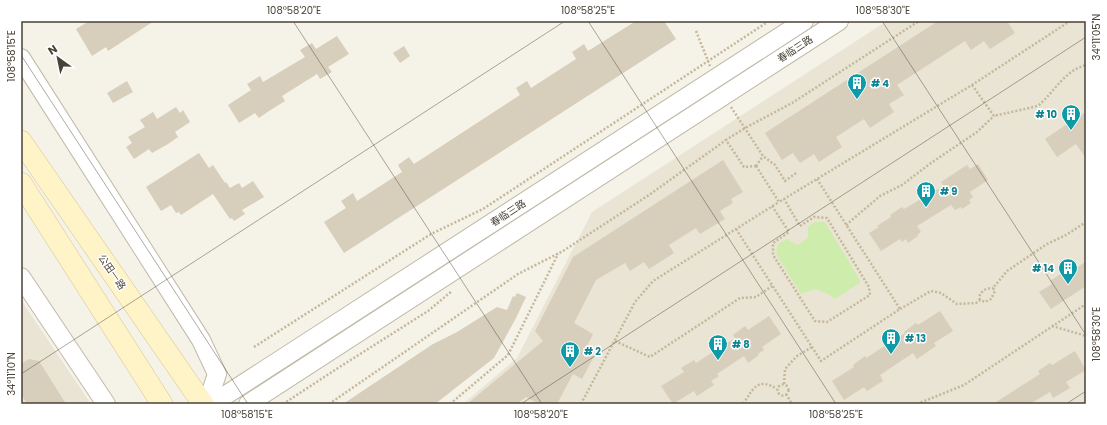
<svg xmlns="http://www.w3.org/2000/svg" width="1107" height="425" font-family="Poppins,'Noto Sans SC',sans-serif">
  <style>
    .residential { fill: #eae4d5 }
    .green { fill: #ceedad }
    .building { fill: #d8cebc }
    .lines { fill: none; stroke-linecap: round; stroke-linejoin: round }
    .tertiary-casing { stroke: #c2baa9; stroke-width: 20 }
    .secondary-casing { stroke: #d9c894; stroke-width: 22 }
    .path { stroke: #c5b799; stroke-width: 2.5; stroke-dasharray: 2 2; stroke-linecap: butt }
    .tertiary { stroke: #fff; stroke-width: 18 }
    .secondary { stroke: #fff3c8; stroke-width: 21 }
    .ticks { fill: none; stroke: #494236; stroke-width: 1; stroke-opacity: 0.45 }
    .labels { text-anchor: middle; dominant-baseline: central; stroke-width: 3; stroke-linejoin: round; paint-order: stroke }
    .street-label { font-size: 10px; fill: #494236; stroke: #fff }
    .culture-label { font-size: 10px; font-weight: bold; fill: #0d838f; stroke: #fff; text-anchor: start }
    .neatline { fill: none; stroke: #494236; stroke-width: 1.5 }
    .ticks-label { font-size: 10px; text-anchor: middle; fill: #494236 }
  </style>
  <rect width="100%" height="100%" fill="#f5f2e8"/>
  <g class="residential">
    <path d="M887,21H1086V404H463L517,358L592,212Z"/>
    <path d="M21,300L91,404H21Z"/>
  </g>
  <path class="green" d="M814,222H825L861,282L835,299L830,295L816,289L801,294L776,254L778,244L787,239L798,245L808,238V227Z"/>
  <g class="building">
    <path d="M89,21H154L108,51L106,47L92,56L76,29Z"/>
    <path d="M636,21H664L676,39L344,253L324,222L346,208L341,201L353,193L357,201L402,172L398,165L409,157L414,164L520,95L516,88L527,81L531,88L576,59L572,52L584,44L588,51Z"/>
    <path d="M938,21H1007L1015,33L990,49L984,41L971,50L965,41L897,85L904,95L889,104L894,112L870,128L864,119L836,137L842,147L819,162L814,154L800,163L793,153L782,160L765,133Z"/>
    <path d="M337,36L349,54L328,67L332,72L320,79L317,74L282,96L285,101L269,111L259,118L255,113L239,123L228,105L251,90L247,84L260,76L263,82L305,57L300,50L312,43L316,49Z"/>
    <path d="M404,46L410,56L400,63L393,53Z"/>
    <path d="M127,81L133,92L113,103L107,93Z"/>
    <path d="M176,107L180,113L183,110L190,122L175,132L178,137L168,144L152,153L149,149L134,159L126,147L132,143L128,137L145,127L140,120L153,112L157,119Z"/>
    <path d="M1077,112L1080,116L1086,112V158L1076,144L1057,157L1045,139L1067,124L1065,120Z"/>
    <path d="M199,153L209,168L213,165L225,183L226,182L230,188L239,183L242,188L253,181L264,197L242,210L245,214L234,221L232,218L230,219L213,194L181,215L179,212L176,213L171,205L161,211L146,187Z"/>
    <path d="M723,160L743,192L731,199L733,203L720,211L725,219L700,234L696,228L669,245L674,253L649,269L644,262L630,271L625,263L596,280L574,323L593,334L586,348L596,353L582,379L573,374L557,404H539L526,397L517,404H467L543,341L535,331L573,257Z"/>
    <path d="M978,164L988,180L970,192L973,197L969,200L971,203L962,209L961,207L955,210L951,205L917,226L921,232L917,235L918,236L908,243L906,239L902,242L900,239L881,251L869,233L879,227L877,226L891,217L890,215L902,207L904,209L943,186L941,182L967,165L970,169Z"/>
    <path d="M1086,261V286L1051,309L1039,292L1052,284L1050,281L1076,264L1078,267Z"/>
    <path d="M517,293L526,297L516,318L494,358L435,404H343L433,344L457,332L497,307L507,310L513,296L515,297Z"/>
    <path d="M940,311L953,331L934,343L936,346L917,359L913,353L880,375L883,381L867,391L864,387L844,400L832,381L854,367L853,365L865,356L866,358L905,333L904,332L916,323L918,325Z"/>
    <path d="M769,316L781,334L762,347L764,350L758,354L759,355L748,363L744,356L717,374L719,376L711,381L714,385L697,396L694,391L673,404L661,386L684,372L681,368L694,360L696,363L735,338L733,335L745,326L748,330Z"/>
    <path d="M1075,351L1086,370L1066,382L1070,388L1053,398L1050,392L1030,404H993L1040,374L1038,371L1050,363L1052,365Z"/>
    <path d="M29,359L39,361L66,404H27L21,394V364Z"/>
  </g>
  <g class="lines">
    <defs>
      <g id="tertiary">
        <path d="M21,58L201,340L217,374L207,404"/>
        <path d="M21,277L106,404"/>
        <path d="M212,404L804,21"/>
        <path d="M248,404L839,21"/>
      </g>
      <g id="secondary">
        <path d="M21,141L203,404"/>
        <path d="M21,183L162,404"/>
      </g>
    </defs>
    <use href="#tertiary" class="tertiary-casing"/>
    <use href="#secondary" class="secondary-casing"/>
    <g class="path">
      <path d="M696,31L710,66"/>
      <path d="M972,85L994,116C1001,114 1037,107 1039,105C1055,91 1064,71 1086,65"/>
      <path d="M731,107L763,156L775,165L785,181L796,173"/>
      <path d="M756,166L779,202L972,85L1070,21"/>
      <path d="M756,166L744,167L726,140L745,128L792,103L919,21"/>
      <path d="M756,166L763,156"/>
      <path d="M772,206L789,232L773,243V255L815,321L827,322L870,295L869,287L827,218L814,217L800,226L784,199"/>
      <path d="M846,225L880,196L902,185L931,163L977,132L994,116"/>
      <path d="M736,229L821,361L900,309L817,179"/>
      <path d="M980,300L979,297C982,290 986,288 993,288"/>
      <path d="M900,309L931,291L941,293L957,304L976,303L980,300L985,302L991,299L995,291L993,288L1007,271L1047,244L1066,235L1086,222"/>
      <path d="M1052,326L1083,335L1086,337"/>
      <path d="M615,341L650,357L740,298L756,297L772,286"/>
      <path d="M254,347L431,234L483,209L769,21"/>
      <path d="M784,384L785,369L797,356L812,347"/>
      <circle cx="783" cy="390" r="5.5"/>
      <path d="M786,394L792,404"/>
      <path d="M283,404L338,368L428,311L452,291"/>
      <path d="M329,404L518,274L563,251L649,195L726,140"/>
      <path d="M450,404L508,355L558,254"/>
      <path d="M581,404L635,302L653,281L779,202"/>
      <path d="M743,404C754,388 757,377 777,389"/>
      <path d="M917,404L964,385L1086,304"/>
    </g>
    <use href="#tertiary" class="tertiary"/>
    <use href="#secondary" class="secondary"/>
  </g>
  <path class="ticks" d="M293,21L542,404M588,21L836,404M882,21L1086,335M21,55L248,404M21,374L565,21M521,404L1086,37M1066,404L1086,391"/>
  <defs>
    <symbol id="building-pin" viewBox="-11 -11 22 30"><path d="M0 17L-7.5 6A9.5 9.5 0 1 1 7.5 6Z" fill="#0f9aa8" stroke="#fff"/><path d="M-4-6H4V6H1V3H-1V6H-4ZM-2.5-4.3h1.7v1.8h-1.7ZM.8-4.3h1.7v1.8H.8ZM-2.5-1h1.7V.8h-1.7ZM.8-1h1.7V.8H.8Z" fill="#fff"/></symbol>
  </defs>
  <g fill-rule="evenodd">
    <use href="#building-pin" x="846" y="72" width="22" height="30"/>
    <use href="#building-pin" x="1060" y="103" width="22" height="30"/>
    <use href="#building-pin" x="915" y="180" width="22" height="30"/>
    <use href="#building-pin" x="1057" y="257" width="22" height="30"/>
    <use href="#building-pin" x="880" y="327" width="22" height="30"/>
    <use href="#building-pin" x="707" y="333" width="22" height="30"/>
    <use href="#building-pin" x="559" y="340" width="22" height="30"/>
  </g>
  <g class="labels">
    <g class="street-label">
      <text transform="translate(795 49) rotate(-33)">春临三路</text>
      <text transform="translate(508 213) rotate(-33)">春临三路</text>
      <text transform="translate(112 272) rotate(55)">公田一路</text>
    </g>
    <g class="culture-label">
      <text x="871" y="83"># 4</text>
      <text x="1057" y="114" text-anchor="end"># 10</text>
      <text x="940" y="191"># 9</text>
      <text x="1054" y="268" text-anchor="end"># 14</text>
      <text x="905" y="338"># 13</text>
      <text x="732" y="344"># 8</text>
      <text x="584" y="351"># 2</text>
    </g>
  </g>
  <rect width="1107" height="425" fill="none" stroke="#ffffff" stroke-width="44"/>
  <g transform="translate(58 58) rotate(327)" stroke="#ffffff" stroke-width="3" paint-order="stroke">
  <path d="M0-3L7 15L0 10L-7 15Z" fill="#494236"/>
  <text y="-6" font-size="11" font-weight="bold" text-anchor="middle" fill="#494236">N</text>
  </g>
  <rect x="22" y="22" width="1063" height="381" class="neatline"/>
  <g class="ticks-label">
    <text x="294" y="14">108°58'20"E</text>
    <text x="588" y="14">108°58'25"E</text>
    <text x="883" y="14">108°58'30"E</text>
    <text transform="translate(1096 37) rotate(-90)" y="4">34°11'05"N</text>
    <text transform="translate(11 56) rotate(-90)" y="4">108°58'15"E</text>
    <text transform="translate(1096 334) rotate(-90)" y="4">108°58'30"E</text>
    <text transform="translate(11 374) rotate(-90)" y="4">34°11'10"N</text>
    <text x="247" y="418">108°58'15"E</text>
    <text x="541" y="418">108°58'20"E</text>
    <text x="836" y="418">108°58'25"E</text>
  </g>
</svg>
